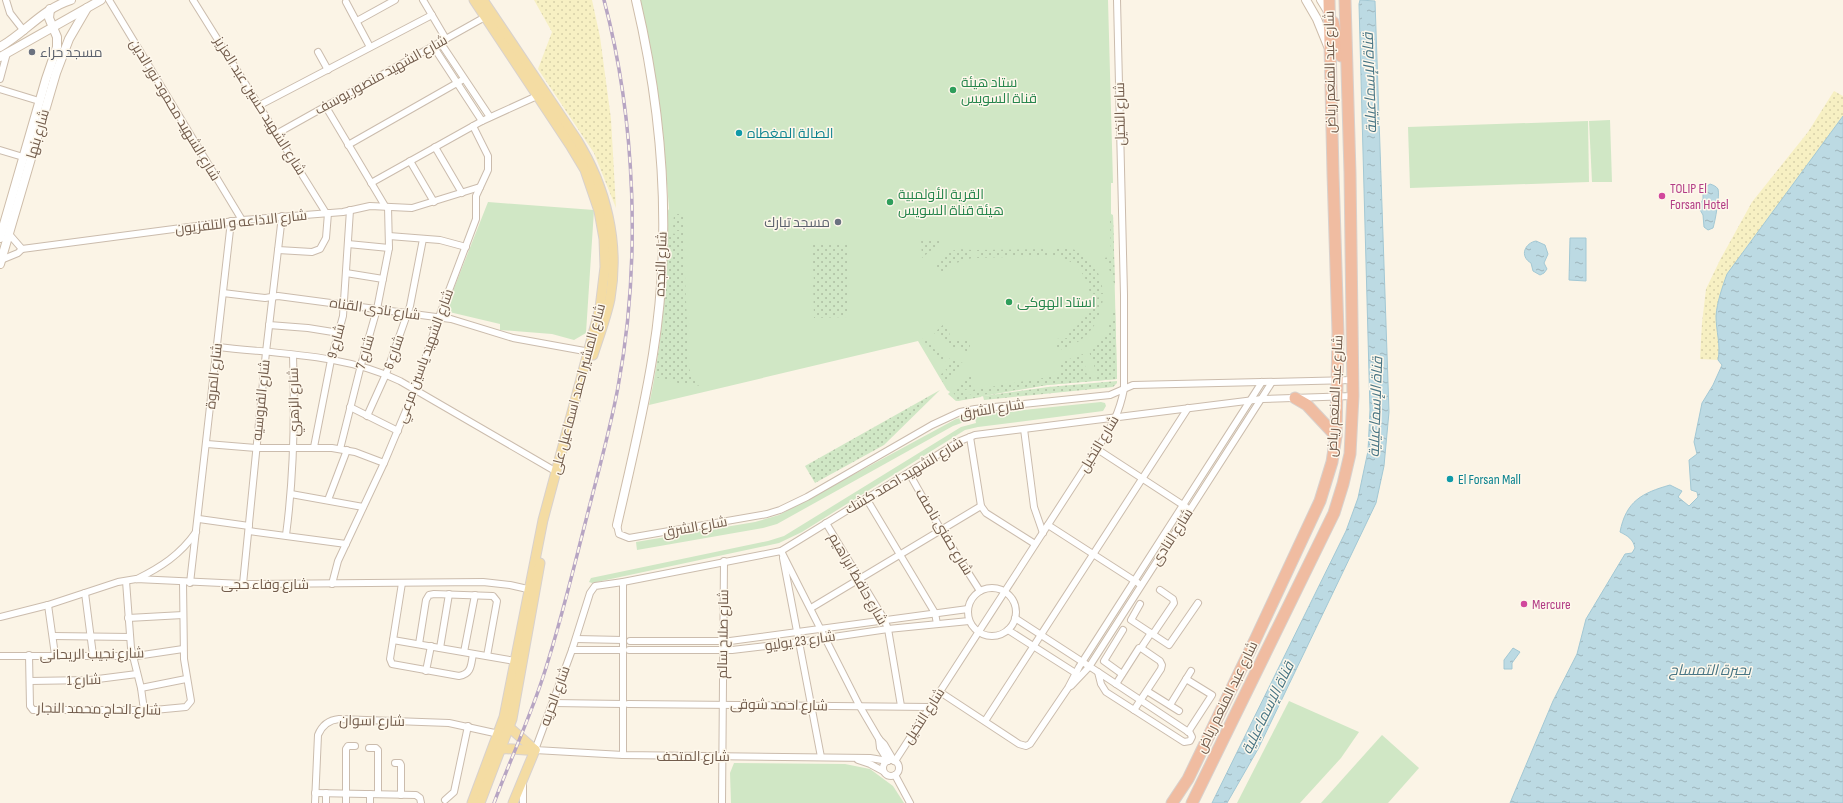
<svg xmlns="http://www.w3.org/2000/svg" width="1843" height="803" font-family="'Sofia Sans Condensed',Cairo,sans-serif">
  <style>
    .grass { fill: #d0e7c5 }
    .sand { fill: url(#sand-dots) }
    .garden { fill: url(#garden-dots) }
    .water { fill: url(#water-ripples); stroke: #a3c8d4 }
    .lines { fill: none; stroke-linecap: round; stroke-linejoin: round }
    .street-casing { stroke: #cbbcad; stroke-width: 8 }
    .secondary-casing { stroke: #cebdaa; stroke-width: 10 }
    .primary-casing { stroke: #d8d1cd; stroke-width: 11 }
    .highway-casing { stroke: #d8d1cd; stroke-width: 13 }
    .street { stroke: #fff; stroke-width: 6 }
    .secondary { stroke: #fff; stroke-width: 8 }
    .primary { stroke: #f4dca3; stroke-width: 9 }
    .highway { stroke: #f0bca1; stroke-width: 11 }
    .rail-casing { stroke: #b7a5c3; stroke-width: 3.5 }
    .rail { stroke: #fef8ec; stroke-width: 2; stroke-dasharray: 6; stroke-linecap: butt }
    .worship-dot { fill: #6b7280; stroke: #fef8ec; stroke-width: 1.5 }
    .leisure-dot { fill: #2e9e5b; stroke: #fef8ec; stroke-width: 1.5 }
    .culture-dot { fill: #0f9aa8; stroke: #fef8ec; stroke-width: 1.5 }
    .hotel-dot { fill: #d1479c; stroke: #fef8ec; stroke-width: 1.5 }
    .labels { text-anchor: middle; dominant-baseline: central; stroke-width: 3; stroke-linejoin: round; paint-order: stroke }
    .worship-label { font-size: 14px; fill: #5b616d; stroke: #fef8ec; text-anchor: start }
    .street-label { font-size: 14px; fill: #725c4c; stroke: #fef8ec }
    .leisure-label { font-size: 14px; fill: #27864d; stroke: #fef8ec; text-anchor: start }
    .culture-label { font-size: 14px; fill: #0d838f; stroke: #fef8ec; text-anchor: start }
    .hotel-label { font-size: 14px; fill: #b23c85; stroke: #fef8ec; text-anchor: start }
    .water-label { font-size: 15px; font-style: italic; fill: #487584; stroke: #fef8ec }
  </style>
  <defs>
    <pattern id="sand-dots" width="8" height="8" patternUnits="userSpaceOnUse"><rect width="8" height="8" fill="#f7f0c3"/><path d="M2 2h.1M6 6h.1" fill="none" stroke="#d7d0a9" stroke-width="1.8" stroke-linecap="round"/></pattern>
    <pattern id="garden-dots" width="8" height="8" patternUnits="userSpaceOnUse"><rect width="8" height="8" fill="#d0e7c5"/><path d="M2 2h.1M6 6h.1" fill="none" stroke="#adbea2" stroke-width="1.8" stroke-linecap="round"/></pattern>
    <pattern id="water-ripples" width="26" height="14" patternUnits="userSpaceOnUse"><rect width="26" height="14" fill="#bcdae3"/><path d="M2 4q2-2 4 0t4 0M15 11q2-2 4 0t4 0" fill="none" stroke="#9db4ba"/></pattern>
  </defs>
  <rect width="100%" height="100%" fill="#fbf4e6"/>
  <g class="grass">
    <path d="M640,0H1108L1113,183H1111V214L1113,215L1117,379L1047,385L956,401L948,394L950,392L947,390L918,341L649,405C663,341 667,279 667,212L669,209L663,132L657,85Z"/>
    <path d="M1610,120L1612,182H1592L1589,121Z"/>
    <path d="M1588,121L1589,182L1410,188L1408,127Z"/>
    <path d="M488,202L594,210L586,333L574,340L552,334L500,330V324L445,311Z"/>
    <path d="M1101,402L1105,403L1106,406L1103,411L978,427L965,430L802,532L779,543L592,583L589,582L591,578L768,541L784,536L961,427L976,423L975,418L953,426L777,524L763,528L637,550L636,542L755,522L779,515L956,419L973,415Z"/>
    <path d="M1289,701L1359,732L1341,758L1300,803H1237Z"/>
    <path d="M1382,735L1419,768L1388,803H1321Z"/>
    <path d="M734,763L845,764L870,769L893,786L904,803H731L730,773Z"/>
  </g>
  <g class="sand">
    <path d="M534,0H592L600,37L611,119L616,208L594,153L538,69L552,32Z"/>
    <path d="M1834,91L1843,96V116L1727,274C1722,288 1717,302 1717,316C1716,331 1721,345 1718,360L1700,359L1702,323L1706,289L1720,260L1752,202L1808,132Z"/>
  </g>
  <g class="garden">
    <path d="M674,214H683V228H673Z"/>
    <path d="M1110,215H1113L1115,286L1108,266L1103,258L1111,257Z"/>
    <path d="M677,230H683L689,368L693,379L702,386L678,383L655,377L663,326L667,233L677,234Z"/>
    <path d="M940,239V243L922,258L921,241Z"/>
    <path d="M811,244H847L848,317L814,318L813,283L814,281Z"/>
    <path d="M1053,248C1059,248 1066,247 1072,249C1092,254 1102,275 1103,294H1090C1087,274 1074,258 1053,256Z"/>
    <path d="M959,249L972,250V258L953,264L943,275L933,266L947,252Z"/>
    <path d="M1049,249V256L976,258V250Z"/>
    <path d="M1103,297C1101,326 1083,345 1055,351L1056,339L1067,338V333C1081,325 1089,314 1090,298Z"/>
    <path d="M1115,307L1117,379L1047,385L981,395V397L958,401L954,399L953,397L955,395L952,391L971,374L973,387L963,391V394L965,396L973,394L972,390L1061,375V362L1083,354L1087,376L1096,375L1093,360H1091L1089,349L1107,331Z"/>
    <path d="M945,323L949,327L950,339H971L969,352L950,346L934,333Z"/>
    <path d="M924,337L934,349L950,359L941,363L922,340Z"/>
    <path d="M954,360L963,363L964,365L944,384L939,375L947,371L943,366Z"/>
    <path d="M1117,381V383L1113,387L984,400L983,396L1048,387Z"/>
    <path d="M940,390L884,445L815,483L805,466Z"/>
  </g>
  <g class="water">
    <path d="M1360,0L1375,1L1389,412L1384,466L1376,503L1258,749L1227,803H1212L1346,531L1358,498L1368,451L1370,410L1359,4Z"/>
    <path d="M1843,116V803H1510L1553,701L1577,654L1586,619L1625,554L1632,553L1635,548C1633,539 1628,536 1620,532C1626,501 1642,493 1670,485L1682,491L1678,497L1689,506L1698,497L1697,492L1691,490L1689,460L1697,454L1694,442L1702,403L1713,385L1722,365L1718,360C1721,345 1716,331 1716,316C1717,302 1722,288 1727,274Z"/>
    <path d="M1710,184C1713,185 1716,186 1718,189C1720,195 1715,222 1713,228L1708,230L1704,227L1703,215L1699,208L1703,199V189Z"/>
    <path d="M1570,238H1586V281L1569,280Z"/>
    <path d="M1536,241L1545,245L1548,254L1544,263L1547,269L1544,273L1540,275L1533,271L1531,263C1519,256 1525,243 1536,241Z"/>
    <path d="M1513,648L1520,652L1512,663V669H1504V660Z"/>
  </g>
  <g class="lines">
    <defs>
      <g id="street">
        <path d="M6,0L10,13L24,31"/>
        <path d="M109,0L242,220"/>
        <path d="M193,0L326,213"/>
        <path d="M423,0L446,39"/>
        <path d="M346,2L370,47"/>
        <path d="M357,21L395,0"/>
        <path d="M440,42L490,117"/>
        <path d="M433,46L482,121"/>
        <path d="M318,52L328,70"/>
        <path d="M0,79L7,53"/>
        <path d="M0,89L39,101"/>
        <path d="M260,105L432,15"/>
        <path d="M326,107L385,206"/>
        <path d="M278,133L485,17"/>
        <path d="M348,145L464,79"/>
        <path d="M435,147L462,193"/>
        <path d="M0,150L23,157"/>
        <path d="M410,161L434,202"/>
        <path d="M371,183L482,121L537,96"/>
        <path d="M9,234L22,249"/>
        <path d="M389,236L440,240L466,247"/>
        <path d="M348,244L389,248"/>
        <path d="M278,250L312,252L320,249L326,238L328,213"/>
        <path d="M1,260L18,253L22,249L242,220L343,212L370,206L412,208L480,187"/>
        <path d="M346,273L383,279"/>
        <path d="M223,293L265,298L278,296L451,319L513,338L590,352"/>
        <path d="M269,325L308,328L339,333"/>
        <path d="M218,347C278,354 345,354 400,381L555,471"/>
        <path d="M350,407L398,431"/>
        <path d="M367,416L386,374L410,306L423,239"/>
        <path d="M1024,429L1034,507L1043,533"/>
        <path d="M970,437L981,506L986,513L1035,544"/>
        <path d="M207,444L256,448H332L355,452L384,463"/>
        <path d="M314,447L331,360L343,316L350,210"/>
        <path d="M340,449L361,365L377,309L389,248L388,207"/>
        <path d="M1097,449L1186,507"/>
        <path d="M909,473L941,530L980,591"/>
        <path d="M291,494L363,507"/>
        <path d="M866,498L935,613L937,624"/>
        <path d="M328,500L347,450"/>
        <path d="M199,519L249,526"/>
        <path d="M826,523L884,619L888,629L901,706"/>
        <path d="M617,525L619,534L629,538L767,514L780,510L807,497L932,425L960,412L975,409L1110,395L1133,385L1353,380"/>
        <path d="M1048,525L1138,583"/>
        <path d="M249,531L346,544"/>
        <path d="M286,535C294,475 295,416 293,355"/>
        <path d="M781,551L859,705L879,739L884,744L894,761"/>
        <path d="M783,558L821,757"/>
        <path d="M137,579C161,567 180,555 196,532"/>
        <path d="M126,581L131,648L141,688L144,710"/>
        <path d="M190,583L231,221"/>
        <path d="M402,583L390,659L392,664L459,676C472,674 471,664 473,654"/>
        <path d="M243,584L266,352L282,216"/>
        <path d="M332,584L338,561L384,463L415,389L439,317L476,219V196L488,170V156L473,126"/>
        <circle cx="992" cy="612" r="24"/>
        <path d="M85,593L93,655"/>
        <path d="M1140,604L1131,620L1169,645L1198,603"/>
        <path d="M48,605L55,655"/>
        <path d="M811,608L981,506"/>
        <path d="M0,617L48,605L118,582L136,579L243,584L483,582L510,585L532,590"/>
        <path d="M128,618L183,615"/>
        <path d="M1015,618L1098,672"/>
        <path d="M1008,630L1077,674"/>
        <path d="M1153,634L1174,603L1173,599L1160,590"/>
        <path d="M53,636L130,637"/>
        <path d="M576,639L623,640"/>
        <path d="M393,640L515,661"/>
        <path d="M630,641H730L968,609"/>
        <path d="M419,644L426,600L429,595L434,594L493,596L497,601L487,656"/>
        <path d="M440,648L449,594"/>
        <path d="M1141,648L1151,633"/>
        <path d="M572,650H623"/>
        <path d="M629,650H732L799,642L888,629L969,621"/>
        <path d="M464,652L475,595"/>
        <path d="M29,655L30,706L33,710H154L186,707L191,701L184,659L183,582"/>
        <path d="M0,656H136L183,649"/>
        <path d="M426,671L431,646"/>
        <path d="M1098,672L1190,733L1192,737L1190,741L1184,742L1106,692L1101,684Z"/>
        <path d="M1122,674L1104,661L1123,630"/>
        <path d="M1186,679L1212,695L1188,732"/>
        <path d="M30,681L90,680L137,674"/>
        <path d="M1116,684L1139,648H1141L1160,661L1162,665L1161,669L1134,710"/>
        <path d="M1071,686L1089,667L1272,382"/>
        <path d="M141,688L186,679"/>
        <path d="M1147,691L1179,711"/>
        <path d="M940,692L1019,744L1026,746L1030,744L1068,688L1079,667L1262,382"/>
        <path d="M553,703L623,704"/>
        <path d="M628,704L930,707"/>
        <path d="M1170,705L1191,671"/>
        <path d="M985,721L1188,408"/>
        <path d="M879,739L880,748L888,761"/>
        <path d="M369,748H376L378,750V794"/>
        <path d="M623,755V582"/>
        <path d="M858,760L870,764L883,771"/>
        <circle cx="891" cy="768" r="8"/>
        <path d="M888,761L870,758L623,755L535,750L572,650L590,593L595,586L623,582L781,551L960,441L975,435L1262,399L1353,396"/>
        <path d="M895,761L1097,449C1111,427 1119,415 1124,389V295L1117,0"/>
        <path d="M395,763H400L401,765V795"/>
        <path d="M895,775L910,803"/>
        <path d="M523,785V803"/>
        <path d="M315,793L416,795L420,798L421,803"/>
        <path d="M445,800L454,792L468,726"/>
        <path d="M315,803L318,735C322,725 329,720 339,719L449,723L499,734"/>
        <path d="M326,803V793"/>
        <path d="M346,803V749L348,746H355"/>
        <path d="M370,803V794"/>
        <path d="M722,803L724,561"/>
      </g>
      <g id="secondary">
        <path d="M1306,0L1317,19L1328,46"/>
        <path d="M1321,0L1329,13"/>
        <path d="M0,47C25,33 42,9 71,0"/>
        <path d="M0,57L101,0"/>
        <path d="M0,238L46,79L57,47V37L49,18L50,9"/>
        <path d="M0,264L56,73L69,39L87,8"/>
        <path d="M617,525C630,468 644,411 653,354C672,237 663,115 636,0"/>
      </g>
      <g id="primary">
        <path d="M483,0L577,140C606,187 620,243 610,299C606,318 599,336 593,355"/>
        <path d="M510,728L535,750"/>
        <path d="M502,749C513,748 524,751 535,750"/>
        <path d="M472,803L504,717L543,520L600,308L605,267L604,239L599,211L585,170L570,145L474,0"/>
        <path d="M480,803L512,719L540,563"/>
        <path d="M513,803L535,750"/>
      </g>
      <g id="highway">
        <path d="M1333,22L1341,56"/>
        <path d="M1295,398L1307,405L1336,436"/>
        <path d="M1172,803L1188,779L1256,638L1320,501L1332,462L1336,436L1338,333L1333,173L1329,0"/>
        <path d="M1192,803L1334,513L1343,484L1350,454L1353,396L1350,173L1345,0"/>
      </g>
    </defs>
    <use href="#street" class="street-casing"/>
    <use href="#secondary" class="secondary-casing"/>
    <use href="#primary" class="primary-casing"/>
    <use href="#highway" class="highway-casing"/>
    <use href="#street" class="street"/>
    <use href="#secondary" class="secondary"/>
    <use href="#primary" class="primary"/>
    <use href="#highway" class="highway"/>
    <defs>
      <path id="rail" d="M494,803C509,763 527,724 541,683C559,630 572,574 586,520C597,476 610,431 618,387C641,264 636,121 604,0"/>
    </defs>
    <use href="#rail" class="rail-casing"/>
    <use href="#rail" class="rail"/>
  </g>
  <g class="worship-dot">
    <circle cx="32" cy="52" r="4"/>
    <circle cx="838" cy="222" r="4"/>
  </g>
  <g class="leisure-dot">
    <circle cx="953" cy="90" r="4"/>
    <circle cx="890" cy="202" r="4"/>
    <circle cx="1009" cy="302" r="4"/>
  </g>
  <g class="culture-dot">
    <circle cx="739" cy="133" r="4"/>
    <circle cx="1450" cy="479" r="4"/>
  </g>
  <g class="hotel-dot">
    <circle cx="1662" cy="196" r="4"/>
    <circle cx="1524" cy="604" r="4"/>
  </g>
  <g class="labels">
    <g class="worship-label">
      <text x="40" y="52">مسجد حراء</text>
      <text x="830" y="222" text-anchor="end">مسجد تبارك</text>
    </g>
    <g class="street-label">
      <text transform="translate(1330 72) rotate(-91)">شارع عبد المنعم رياض</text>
      <text transform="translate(381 75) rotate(-29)">شارع الشهيد منصور يوسف</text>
      <text transform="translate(260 106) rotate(58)">شارع الشهيد حسين عبد العزيز</text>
      <text transform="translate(175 110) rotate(59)">شارع الشهيد محمود نور الدين</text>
      <text transform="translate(1120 114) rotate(-91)">شارع النخيل</text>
      <text transform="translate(38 134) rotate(-74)">شارع بنها</text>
      <text transform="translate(241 222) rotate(-6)">شارع الاذاعه و التلفزيون</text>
      <text transform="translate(661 264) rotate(-88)">شارع النجده</text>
      <text transform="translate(375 309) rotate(8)">شارع نادى القناه</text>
      <text transform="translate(336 341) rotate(-75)">شارع 9</text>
      <text transform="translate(365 352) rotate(-73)">شارع 7</text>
      <text transform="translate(394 352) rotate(-70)">شارع 6</text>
      <text transform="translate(425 356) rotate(-70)">شارع الشهيد ياسين مرعي</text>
      <text transform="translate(214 376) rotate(-84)">شارع المروة</text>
      <text transform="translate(578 389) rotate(-75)">شارع المشير احمد اسماعيل على</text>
      <text transform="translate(1335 396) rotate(-87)">شارع عبد المنعم رياض</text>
      <text transform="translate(261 400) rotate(-84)">شارع الفروسيه</text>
      <text transform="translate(294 402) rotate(-91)">شارع الزهري</text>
      <text transform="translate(992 409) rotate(-9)">شارع الشرق</text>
      <text transform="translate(1099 444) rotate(-59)">شارع النخيل</text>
      <text transform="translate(904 476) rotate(-31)">شارع الشهيد احمد كشك</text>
      <text transform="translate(695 527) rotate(-10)">شارع الشرق</text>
      <text transform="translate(944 532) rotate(59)">شارع حفنى ناصف</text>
      <text transform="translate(1172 537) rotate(-57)">شارع النادى</text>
      <text transform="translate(858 579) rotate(60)">شارع حافظ ابراهيم</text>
      <text x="265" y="584">شارع وفاء حجى</text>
      <text transform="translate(723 634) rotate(-89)">شارع صلاح سالم</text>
      <text transform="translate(800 641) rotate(-8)">شارع 23 يوليو</text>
      <text transform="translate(92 654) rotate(-1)">شارع نجيب الريحانى</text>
      <text transform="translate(84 680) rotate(-2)">شارع 1</text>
      <text transform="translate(555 696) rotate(-70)">شارع الحريه</text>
      <text transform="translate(1227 697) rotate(-64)">شارع عبد المنعم رياض</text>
      <text transform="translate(779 705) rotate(1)">شارع احمد شوقى</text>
      <text transform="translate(99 709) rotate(1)">شارع الحاج محمد النجار</text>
      <text transform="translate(924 716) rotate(-57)">شارع النخيل</text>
      <text transform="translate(372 721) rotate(1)">شارع اسوان</text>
      <text x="693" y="756">شارع المتحف</text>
    </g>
    <g class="leisure-label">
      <text x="961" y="82">ستاد هيئة<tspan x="961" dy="16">قناة السويس</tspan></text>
      <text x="898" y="194">القرية الأولمبية<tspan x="898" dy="16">هيئة قناة السويس</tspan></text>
      <text x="1017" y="302">استاد الهوكى</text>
    </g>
    <g class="culture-label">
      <text x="747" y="133">الصالة المغطاه</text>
      <text x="1458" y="479">El Forsan Mall</text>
    </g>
    <g class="hotel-label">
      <text x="1670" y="188">TOLIP El<tspan x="1670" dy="16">Forsan Hotel</tspan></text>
      <text x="1532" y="604">Mercure</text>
    </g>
    <g class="water-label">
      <text transform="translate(1370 83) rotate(-92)">قناة الإسماعيلية</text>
      <text transform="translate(1376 407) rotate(-88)">قناة الإسماعيلية</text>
      <text x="1710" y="670">بحيرة التمساح</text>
      <text transform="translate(1268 708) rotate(-64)">قناة الإسماعيلية</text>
    </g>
  </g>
</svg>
